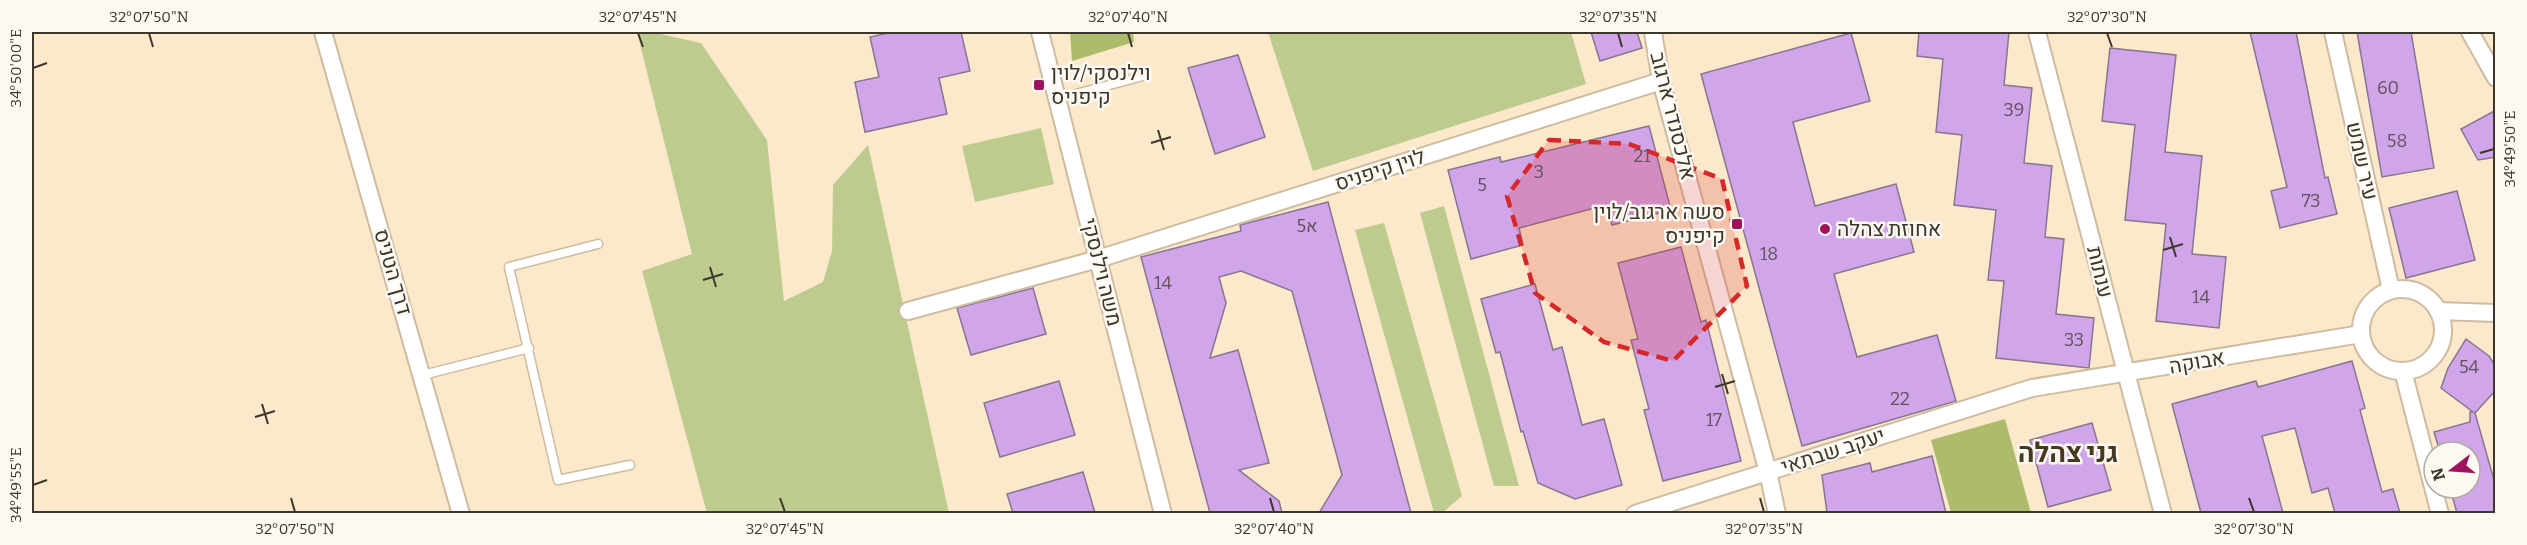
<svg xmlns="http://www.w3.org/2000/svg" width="2527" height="545" font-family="Bitter,Heebo,serif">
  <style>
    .green { fill: #becb8f }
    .forest { fill: #acbb6c }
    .building { fill: #d1a5e9; stroke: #867690; stroke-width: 1.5 }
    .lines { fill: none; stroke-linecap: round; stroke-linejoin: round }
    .lane-casing { stroke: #cebca0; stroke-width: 11 }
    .street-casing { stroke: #cebca0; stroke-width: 20 }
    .lane { stroke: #fff; stroke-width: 8 }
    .street { stroke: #fff; stroke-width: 16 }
    .marked { fill: #d62828; fill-opacity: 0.2; stroke: #d62828; stroke-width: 4.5; stroke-dasharray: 12 8; stroke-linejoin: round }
    .ticks { fill: none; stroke: #3d362b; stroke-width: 2 }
    .poi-dot { fill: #9f135e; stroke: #fcf9f3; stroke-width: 2 }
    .labels { text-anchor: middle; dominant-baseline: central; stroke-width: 5; stroke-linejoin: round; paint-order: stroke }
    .number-label { font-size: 18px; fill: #62525a }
    .poi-label { font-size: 21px; fill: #3d362b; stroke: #fcf9f3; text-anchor: start }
    .street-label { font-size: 21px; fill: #3d362b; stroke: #fcf9f3 }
    .district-label { font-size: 27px; font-weight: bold; fill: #473820; stroke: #fcf9f3 }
    .neatline { fill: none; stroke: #3d362b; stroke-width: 2 }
    .ticks-label { font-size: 15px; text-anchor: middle; fill: #3d362b }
  </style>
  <rect width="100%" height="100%" fill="#fce9cc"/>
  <g class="green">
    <path d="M637,32H651L701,43L767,140L784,301L823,282L832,251L833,185L868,145L949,513H707L642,271L692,254Z"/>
    <path d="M1268,32H1571L1586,84L1313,171Z"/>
    <path d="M1041,128L1054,184L975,202L962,146Z"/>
    <path d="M1444,206L1519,486H1494L1420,213Z"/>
    <path d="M1384,223L1462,496L1442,513H1434L1355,230Z"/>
  </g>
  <g class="forest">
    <path d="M1070,32H1133L1134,42L1072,61Z"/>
    <path d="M2005,419L2031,513H1951L1931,440Z"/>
  </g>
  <g class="building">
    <path d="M893,32H961L970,71L939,78L947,114L865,132L855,82L879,77L870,37Z"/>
    <path d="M1591,32H1637L1642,48L1600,61Z"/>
    <path d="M1919,32H2009L2004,85L2032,88L2024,163L2052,166L2045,237L2064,239L2056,314L2094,318L2089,368L1996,358L2004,281L1988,280L1996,210L1954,205L1962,135L1936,132L1943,59L1917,56Z"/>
    <path d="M2250,32H2296L2325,178L2328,177L2337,214L2280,228L2271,191L2287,187Z"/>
    <path d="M2357,32H2411L2434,168L2382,177Z"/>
    <path d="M1851,33L1870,101L1793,122L1815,206L1896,184L1914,252L1834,274L1857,357L1937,335L1956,401L1802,446L1701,74Z"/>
    <path d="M2110,48L2176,55L2165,152L2202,156L2192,254L2226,257L2219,328L2156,321L2166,224L2125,220L2135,125L2102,121Z"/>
    <path d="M1238,55L1265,137L1215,154L1188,68Z"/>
    <path d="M2496,110V157L2478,160L2461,129Z"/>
    <path d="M1649,126L1671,210L1612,225L1606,205L1519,228L1523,245L1471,259L1448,170L1500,157L1501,162Z"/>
    <path d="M2457,191L2475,260L2406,278L2389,208Z"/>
    <path d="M1328,202L1411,513H1319L1342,475L1292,291L1241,271L1219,277L1226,303L1210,358L1238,350L1269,463L1239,470L1279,501L1282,513H1210L1141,257L1241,231L1240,225Z"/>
    <path d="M1681,247L1701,322L1706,320L1741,461L1663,481L1644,410L1649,409L1631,340L1638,339L1618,263Z"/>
    <path d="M1535,284L1553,350L1562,347L1582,425L1604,419L1622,485L1575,499L1538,483L1523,431L1521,432L1500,352L1496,353L1481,299Z"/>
    <path d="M1033,288L1046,334L971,355L957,308Z"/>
    <path d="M2466,339L2489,356L2496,367V390L2475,413L2496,487V513H2457L2450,488H2470V452H2440L2434,432L2470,422V412H2473L2441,388L2448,368Z"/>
    <path d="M2352,361L2365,408L2360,410L2382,492L2393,489L2400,513H2335L2328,488L2312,493L2295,428L2262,436L2283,513H2201L2172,404L2256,381L2258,387Z"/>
    <path d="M1059,381L1075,435L1000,457L984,403Z"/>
    <path d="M2092,423L2111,490L2048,507L2030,440Z"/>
    <path d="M1932,456L1946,513H1827L1822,475L1870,463L1872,472Z"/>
    <path d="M1083,472L1095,513H1013L1007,494Z"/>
  </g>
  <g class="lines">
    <defs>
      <g id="lane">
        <path d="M1057,99L1143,76"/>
        <path d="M598,244L509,267L558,480L630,465"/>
        <path d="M423,375L529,348"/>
      </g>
      <g id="street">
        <path d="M323,32L461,514"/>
        <path d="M1040,32L1163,514"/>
        <path d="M1653,32L1661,81L1768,472L1777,514"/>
        <path d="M2037,32L2163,514"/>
        <path d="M2333,32L2391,290"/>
        <path d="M2470,32L2496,78"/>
        <circle cx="2402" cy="330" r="41"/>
        <path d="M908,311L1098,259L1661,81"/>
        <path d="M2438,311L2496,313"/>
        <path d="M2403,371L2440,514"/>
        <path d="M1635,514L2032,388L2361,334"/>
      </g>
    </defs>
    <use href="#lane" class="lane-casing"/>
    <use href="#street" class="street-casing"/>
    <use href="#lane" class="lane"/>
    <use href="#street" class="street"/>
  </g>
  <path class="marked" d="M1549,140L1629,144L1722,179L1747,286L1673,361L1604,342L1535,293L1507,196Z"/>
  <path class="ticks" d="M149,33L153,47M638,33L643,47M1128,33L1132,47M1618,33L1622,47M2107,33L2112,47M33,68L47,63M1158,130L1164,150M1151,143L1171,137M2480,153L2494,149M2170,237L2176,257M2163,250L2183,244M710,267L716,287M703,280L723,274M1722,374L1728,394M1715,387L1735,381M262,404L268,424M255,417L275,411M33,485L47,480M291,498L295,512M780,498L785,512M1270,498L1274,512M1760,498L1764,512M2249,498L2254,512"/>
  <g class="poi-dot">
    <rect x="1033" y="79" width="12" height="12" rx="3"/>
    <rect x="1731" y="218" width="12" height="12" rx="3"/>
    <circle cx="1825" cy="229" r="6"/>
  </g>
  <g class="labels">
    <g class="number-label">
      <text x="2388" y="88">60</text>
      <text x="2014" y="110">39</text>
      <text x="2397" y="141">58</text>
      <text x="1642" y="156">21</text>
      <text x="1539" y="172">3</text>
      <text x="1482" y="185">5</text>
      <text x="2311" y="201">73</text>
      <text x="1307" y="226">5א</text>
      <text x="1769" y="254">18</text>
      <text x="1163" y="283">14</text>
      <text x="2201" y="297">14</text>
      <text x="2074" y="340">33</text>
      <text x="2469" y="367">54</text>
      <text x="1900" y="399">22</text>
      <text x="1714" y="420">17</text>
    </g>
    <g class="poi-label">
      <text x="1051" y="73">וילנסקי/לוין<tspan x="1051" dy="24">קיפניס</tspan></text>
      <text x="1725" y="212" text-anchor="end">סשה ארגוב/לוין<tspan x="1725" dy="24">קיפניס</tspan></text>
      <text x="1837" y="229">אחוזת צהלה</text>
    </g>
    <g class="street-label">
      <text transform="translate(1673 116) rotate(76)">אלכסנדר ארגוב</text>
      <text transform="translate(2362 161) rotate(77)">עיר שמש</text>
      <text transform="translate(1380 170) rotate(-18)">לוין קיפניס</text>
      <text transform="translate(393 272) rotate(74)">דרך הטניס</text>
      <text transform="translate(1102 272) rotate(76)">משה וילנסקי</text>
      <text transform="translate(2100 272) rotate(76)">ענתות</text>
      <text transform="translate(2197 362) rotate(-10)">אבוקה</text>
      <text transform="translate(1833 451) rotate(-18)">יעקב שבתאי</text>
    </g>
    <g class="district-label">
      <text x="2068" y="453">גני צהלה</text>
    </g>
  </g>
  <rect width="2527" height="545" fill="none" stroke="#fcf9f3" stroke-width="66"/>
  <g transform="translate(2452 470) rotate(253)"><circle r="28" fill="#fcf9f3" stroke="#b0aba3" stroke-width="1.5"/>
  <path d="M0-4.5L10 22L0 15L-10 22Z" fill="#9f135e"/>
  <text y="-9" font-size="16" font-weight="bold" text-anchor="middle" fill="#3d362b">N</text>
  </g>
  <rect x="33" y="33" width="2461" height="479" class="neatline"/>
  <g class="ticks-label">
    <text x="149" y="22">32°07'50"N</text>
    <text x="638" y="22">32°07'45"N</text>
    <text x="1128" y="22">32°07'40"N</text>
    <text x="1618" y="22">32°07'35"N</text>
    <text x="2107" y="22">32°07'30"N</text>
    <text transform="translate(16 68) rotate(-90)" y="5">34°50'00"E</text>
    <text transform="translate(2510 149) rotate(-90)" y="5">34°49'50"E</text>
    <text transform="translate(16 485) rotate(-90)" y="5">34°49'55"E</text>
    <text x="295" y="534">32°07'50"N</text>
    <text x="785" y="534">32°07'45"N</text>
    <text x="1274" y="534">32°07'40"N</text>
    <text x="1764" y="534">32°07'35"N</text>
    <text x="2254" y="534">32°07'30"N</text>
  </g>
</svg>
